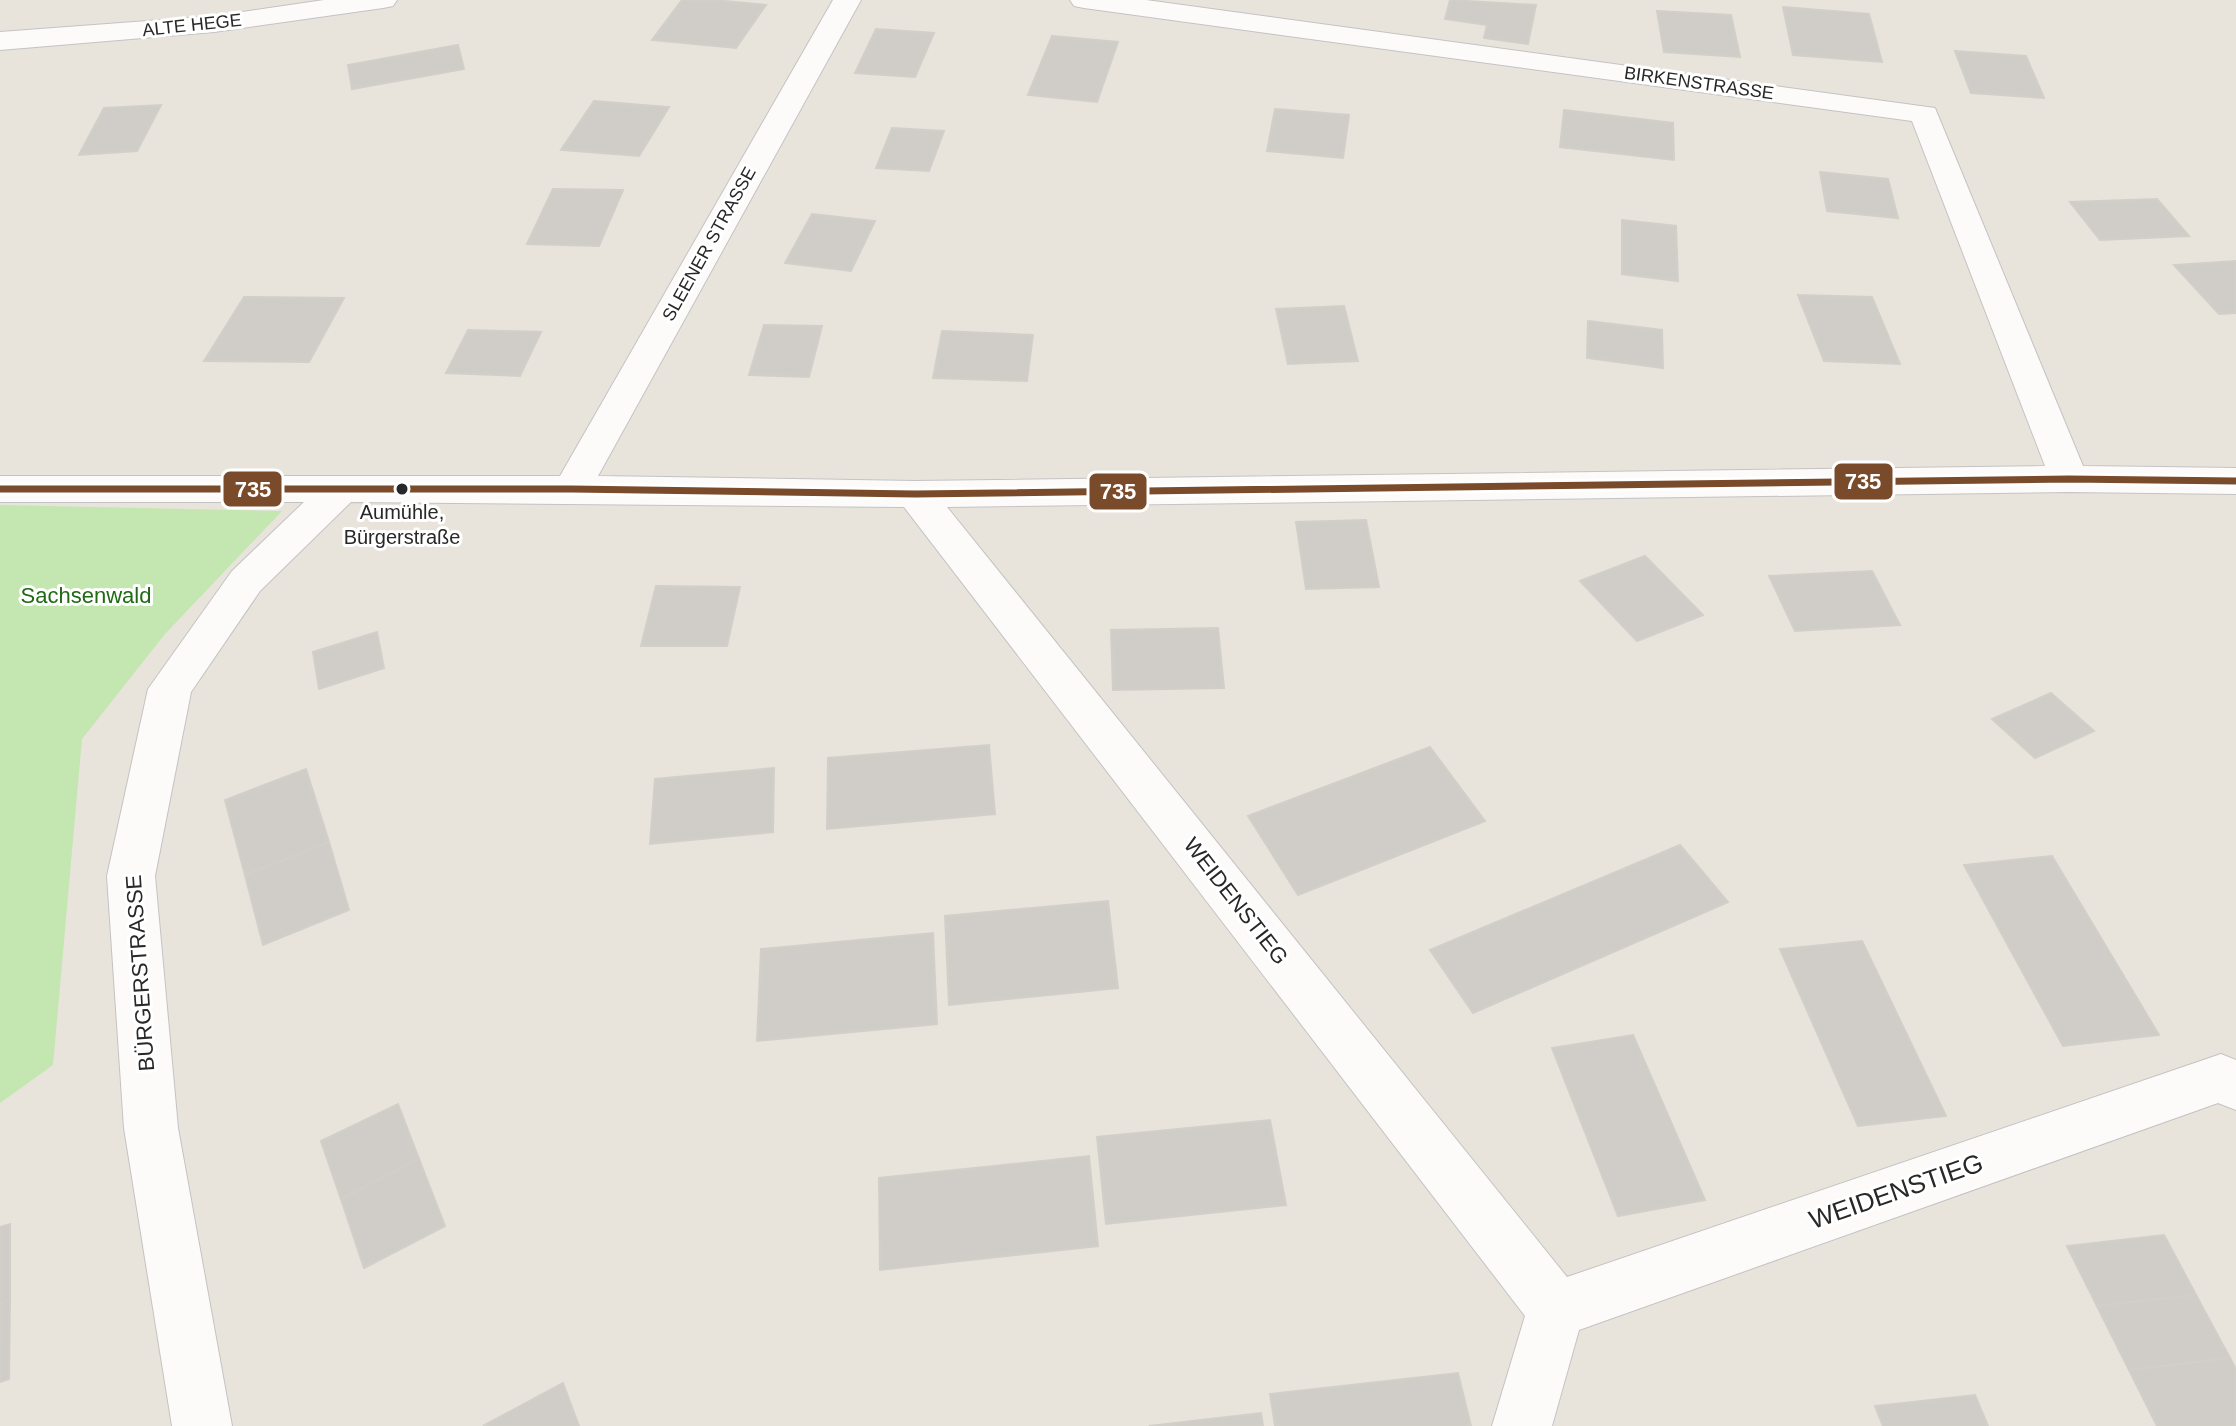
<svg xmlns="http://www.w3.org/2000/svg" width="2236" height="1426" font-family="Helvetica,sans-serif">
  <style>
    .green { fill: #c4e6b1 }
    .building { fill: #d0cdc8; stroke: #d2cfc9; stroke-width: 2 }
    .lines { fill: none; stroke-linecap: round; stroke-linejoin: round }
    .street-casing { stroke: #c4c3c3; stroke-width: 2 }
    .street { fill: #fcfbfa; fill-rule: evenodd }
    .bus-1-casing { stroke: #fff; stroke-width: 13 }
    .bus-1 { stroke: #7a4b2a; stroke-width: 7 }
    .bus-dot { fill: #282828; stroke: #fff; stroke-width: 3 }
    .labels { text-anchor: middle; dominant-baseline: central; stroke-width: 6; stroke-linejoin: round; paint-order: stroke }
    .far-street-label { font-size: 18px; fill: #282828; stroke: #fff }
    .bus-label { font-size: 20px; fill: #282828; stroke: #fff }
    .park-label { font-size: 22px; fill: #1f6a13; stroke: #fff }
    .street-label { font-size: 22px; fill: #282828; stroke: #fff }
    .near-street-label { font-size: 26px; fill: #282828; stroke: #fff }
    .line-badge { stroke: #fff; stroke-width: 3 }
    .badge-label { font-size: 22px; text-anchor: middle; font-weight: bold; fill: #fff }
  </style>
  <rect width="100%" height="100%" fill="#e8e4dc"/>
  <path class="green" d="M0,505L282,511L165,634L82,739L53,1065L0,1103Z"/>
  <g class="building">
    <path d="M682,0H714L766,5L736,48L652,40Z"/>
    <path d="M1450,0L1536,5L1528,44L1484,38L1487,25L1445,19Z"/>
    <path d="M1783,7L1869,14L1882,62L1793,55Z"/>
    <path d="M1657,11L1731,15L1740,57L1664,52Z"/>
    <path d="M876,29L934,33L915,77L855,73Z"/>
    <path d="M1052,36L1118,42L1097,102L1028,95Z"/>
    <path d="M458,45L464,69L352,89L348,65Z"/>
    <path d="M1955,51L2026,56L2044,98L1971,93Z"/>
    <path d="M594,101L669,107L639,156L561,150Z"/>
    <path d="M161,105L137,151L79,155L104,108Z"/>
    <path d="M1275,109L1349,115L1343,158L1267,151Z"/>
    <path d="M1564,110L1673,123L1674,160L1560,147Z"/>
    <path d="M892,128L944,131L929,171L876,168Z"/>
    <path d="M1820,172L1888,179L1898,218L1827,211Z"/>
    <path d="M553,189L623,190L599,246L527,244Z"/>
    <path d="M2157,199L2189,236L2100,240L2070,202Z"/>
    <path d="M812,214L875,221L851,271L785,263Z"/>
    <path d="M1622,220L1676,226L1678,281L1622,274Z"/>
    <path d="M2236,261V313L2219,314L2174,265Z"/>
    <path d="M1798,295L1872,297L1900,364L1824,361Z"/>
    <path d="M244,297L344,298L309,362L204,361Z"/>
    <path d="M1344,306L1358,361L1288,364L1276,309Z"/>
    <path d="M1588,321L1662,330L1663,368L1587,358Z"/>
    <path d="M764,325L822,326L809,377L749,375Z"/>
    <path d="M468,330L541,332L520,376L446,373Z"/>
    <path d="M942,331L1033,335L1027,381L933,378Z"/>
    <path d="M1366,520L1379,587L1306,589L1296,522Z"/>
    <path d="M1645,556L1703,615L1637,641L1580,581Z"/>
    <path d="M1872,571L1900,625L1795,631L1769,576Z"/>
    <path d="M656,586L740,587L727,646H641Z"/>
    <path d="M1218,628L1224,688L1113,690L1111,630Z"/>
    <path d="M377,632L384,668L319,689L313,652Z"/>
    <path d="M2051,693L2094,731L2035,758L1992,719Z"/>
    <path d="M989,745L995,814L827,829L828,758Z"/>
    <path d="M1430,747L1485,821L1298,895L1248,816Z"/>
    <path d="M774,768L773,832L650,844L655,779Z"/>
    <path d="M306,769L329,842L245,875L225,800Z"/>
    <path d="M329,842L349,910L263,945L245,875Z"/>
    <path d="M1680,845L1728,902L1473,1013L1430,950Z"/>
    <path d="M2052,856L2159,1035L2063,1046L1964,865Z"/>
    <path d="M1108,901L1118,988L949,1005L945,916Z"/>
    <path d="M933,933L937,1024L757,1041L761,949Z"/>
    <path d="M1862,941L1946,1116L1858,1126L1780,949Z"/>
    <path d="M1633,1035L1705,1200L1618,1216L1552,1048Z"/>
    <path d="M398,1104L419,1159L341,1199L321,1141Z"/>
    <path d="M1270,1120L1286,1205L1106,1224L1097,1137Z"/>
    <path d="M1089,1156L1098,1246L880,1270L879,1178Z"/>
    <path d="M419,1159L445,1226L364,1268L341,1199Z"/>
    <path d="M10,1224V1299L0,1303V1227Z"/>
    <path d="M2164,1235L2196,1295L2097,1306L2067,1246Z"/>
    <path d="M2196,1295L2230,1358L2129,1370L2097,1306Z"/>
    <path d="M10,1299L9,1379L0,1382V1303Z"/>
    <path d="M2230,1358L2236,1369V1426H2157L2129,1370Z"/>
    <path d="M1458,1373L1471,1426H1275L1270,1394Z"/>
    <path d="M563,1383L579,1426H483Z"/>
    <path d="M1975,1395L1988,1426H1883L1875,1406Z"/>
    <path d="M1261,1413L1263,1426H1149Z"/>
  </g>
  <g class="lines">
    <defs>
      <g id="street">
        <path d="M324,0H397L393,6L383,8L214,32L0,50V32L214,16Z"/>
        <path d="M833,0H861L598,476L915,481L2045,466L1912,121L1084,8L1074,6L1070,0H1146L1935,108L2083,466L2236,468V494L2069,492L947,507L1567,1277L2221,1054L2236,1060V1110L2218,1103L1579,1330L1552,1426H1492L1525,1316L904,507L351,502L260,591L191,692L155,876L178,1128L232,1426H172L124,1128L107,876L148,689L232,571L304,502H0V476H560Z"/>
      </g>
    </defs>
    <use href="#street" class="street-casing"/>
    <use href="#street" class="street"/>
    <defs>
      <path id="bus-1" d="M0,489H572L915,494L2069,479L2236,481"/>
    </defs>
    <use href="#bus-1" class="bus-1-casing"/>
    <use href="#bus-1" class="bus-1"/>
  </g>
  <circle class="bus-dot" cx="402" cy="489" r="7"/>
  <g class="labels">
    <g class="far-street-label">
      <text transform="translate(192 25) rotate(-6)">ALTE HEGE</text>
      <text transform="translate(1699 83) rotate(8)">BIRKENSTRASSE</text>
      <text transform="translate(709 244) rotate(-61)">SLEENER STRASSE</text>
    </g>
    <g class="bus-label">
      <text x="402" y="512">Aumühle,<tspan x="402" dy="25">Bürgerstraße</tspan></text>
    </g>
    <g class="park-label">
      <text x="86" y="595">Sachsenwald</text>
    </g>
    <g class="street-label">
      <text transform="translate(1236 901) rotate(52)">WEIDENSTIEG</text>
      <text transform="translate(140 973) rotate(-94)">BÜRGERSTRASSE</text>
    </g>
    <g class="near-street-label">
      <text transform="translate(1896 1191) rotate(-19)">WEIDENSTIEG</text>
    </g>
  </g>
  <g class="line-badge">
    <rect x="1833" y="462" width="61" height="39" rx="8" fill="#7a4b2a"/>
    <rect x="222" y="470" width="61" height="38" rx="8" fill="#7a4b2a"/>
    <rect x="1088" y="472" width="60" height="39" rx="8" fill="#7a4b2a"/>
  </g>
  <g class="badge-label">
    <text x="1863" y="489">735</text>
    <text x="253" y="497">735</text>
    <text x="1118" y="499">735</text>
  </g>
</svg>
